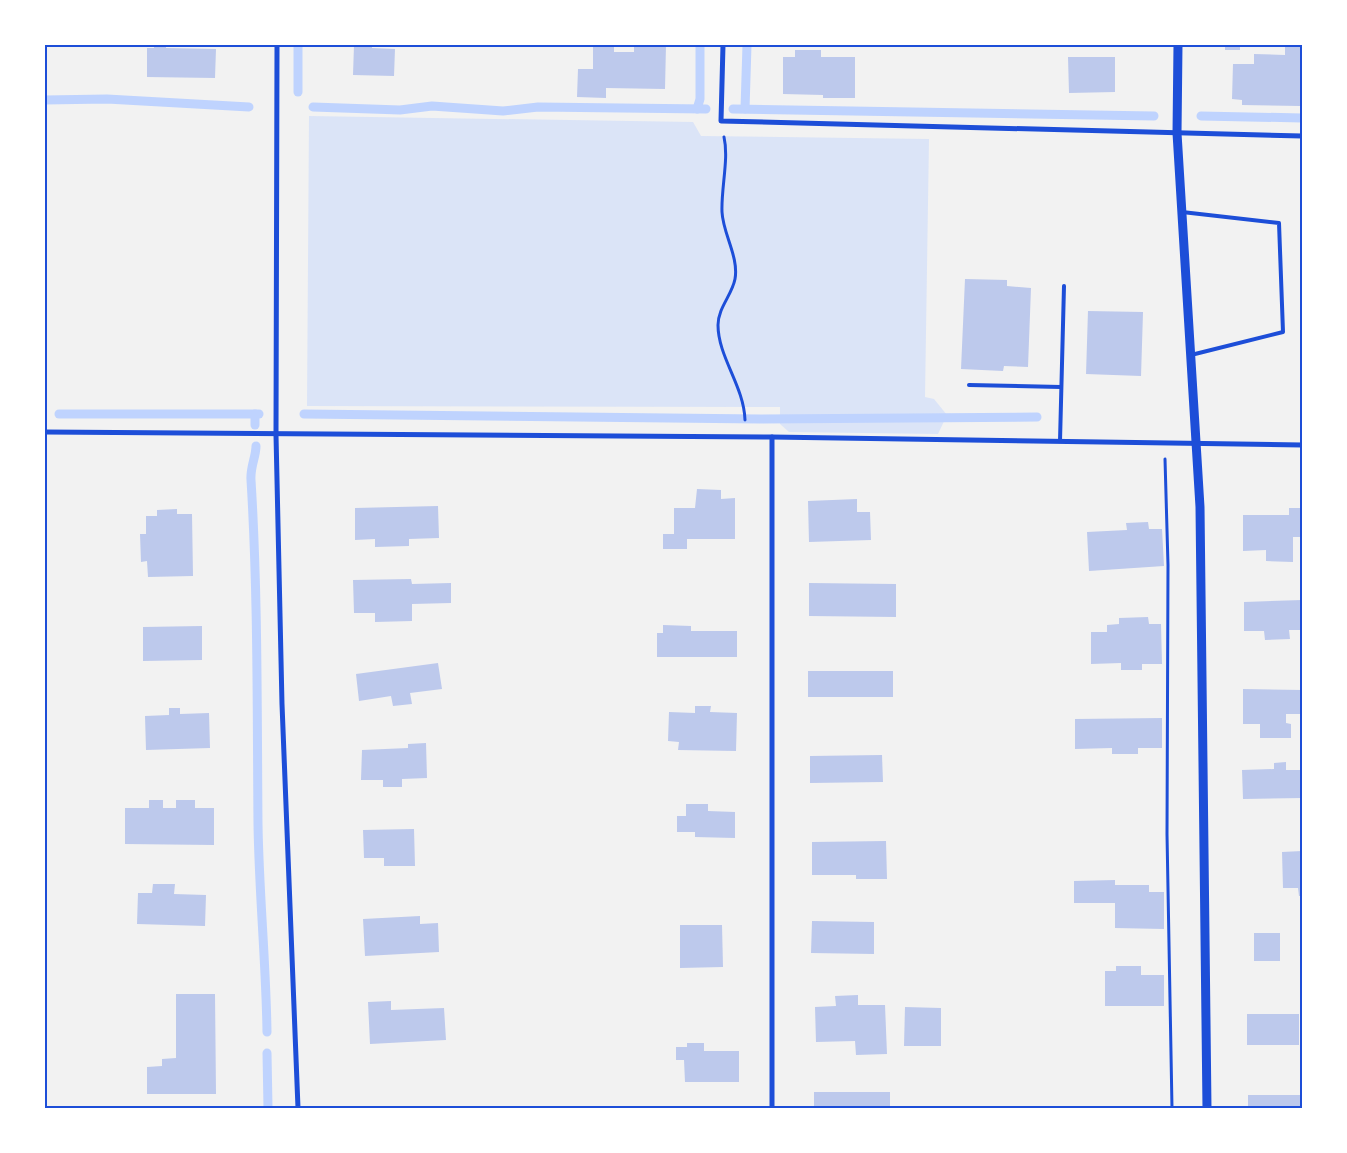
<svg xmlns="http://www.w3.org/2000/svg" width="1347" height="1153" font-family="Lato,sans-serif">
  <style>
    .green { fill: #dbe4f7 }
    .lines { fill: none; stroke-linecap: round; stroke-linejoin: round }
    .stream { stroke: #bfd3fe; stroke-width: 9 }
    .building { fill: #bdc9ec }
    .path { stroke: #1d4ed8; stroke-width: 3 }
    .service { stroke: #1d4ed8; stroke-width: 4 }
    .minor { stroke: #1d4ed8; stroke-width: 5 }
    .tertiary { stroke: #1d4ed8; stroke-width: 9 }
    .neatline { fill: none; stroke: #1d4ed8; stroke-width: 2 }
  </style>
  <rect width="100%" height="100%" fill="#f2f2f2"/>
  <path class="green" d="M309,116L693,122L701,136L929,139L925,397L934,399L947,415L938,434L789,432L780,424V407L307,406Z"/>
  <g class="lines">
    <g class="stream">
      <path d="M298,45V92"/>
      <path d="M45,100L107,99L249,107"/>
      <path d="M313,107L400,110L432,106L503,111L538,107L706,109"/>
      <path d="M697,109L700,99V45"/>
      <path d="M733,109L1154,116"/>
      <path d="M745,109L747,45"/>
      <path d="M1201,116L1302,118"/>
      <path d="M59,414H259"/>
      <path d="M255,414V425"/>
      <path d="M304,414L760,419L1037,417"/>
      <path d="M256,446C256,457 250,467 251,480C258,594 257,709 258,824C259,893 266,962 267,1032"/>
      <path d="M267,1053L268,1108"/>
    </g>
  </g>
  <g class="building">
    <path d="M154,45H166V48L216,49L215,78L147,77V48H154Z"/>
    <path d="M354,45H372V48L395,49L394,76L353,75Z"/>
    <path d="M593,45H614V52H634V45H666L665,89L606,88V98L577,97L578,69H593Z"/>
    <rect x="1225" y="45" width="15" height="5"/>
    <path d="M1285,45H1301L1300,106L1242,105V100L1232,99L1233,64H1254V54L1285,55Z"/>
    <path d="M795,50H821V57H855V98H823V95L783,94V57H795Z"/>
    <path d="M1068,57H1115V92L1069,93Z"/>
    <path d="M965,279L1007,280V286L1031,288L1028,367L1004,366L1003,371L961,369Z"/>
    <path d="M1088,311L1143,312L1141,376L1086,374Z"/>
    <path d="M697,489L721,490V499L735,498V539H687V549H663V534H674V508H695Z"/>
    <path d="M857,499V512H870L871,540L809,542L808,501Z"/>
    <path d="M438,506L439,538L409,539V546L375,547V539L355,540V508Z"/>
    <path d="M1289,508H1302V537H1293V562L1266,561V550L1243,551V515H1289Z"/>
    <path d="M177,509V514H192L193,576L148,577L147,561L141,562L140,534H146V516H157V510Z"/>
    <path d="M1148,522L1149,529H1162L1164,566L1089,571L1087,532L1127,530L1126,523Z"/>
    <path d="M411,579L412,584L451,583V603L412,604V621L375,622V613H354L353,580Z"/>
    <path d="M809,583L896,584V617L809,616Z"/>
    <path d="M1302,600V630H1289L1290,639L1265,640L1264,631H1244V602Z"/>
    <path d="M1148,617L1149,624H1161L1162,664H1142V670H1121V663L1091,664V632H1107V625L1119,624V618Z"/>
    <path d="M663,625L691,626V631H737V657H657V633H663Z"/>
    <path d="M202,626V660L143,661V627Z"/>
    <path d="M438,663L442,689L410,693L412,704L393,706L391,696L359,701L356,674Z"/>
    <rect x="808" y="671" width="85" height="26"/>
    <path d="M1243,689L1302,690V714H1286V723L1291,724V738H1260V724H1243Z"/>
    <path d="M695,706H711L710,712L737,713L736,751L678,750L679,742L668,741L669,712L695,713Z"/>
    <path d="M169,708H180V714L209,713L210,748L146,750L145,716L169,715Z"/>
    <path d="M1162,718V748H1138V754H1112V748L1075,749V719Z"/>
    <path d="M426,743L427,778L402,779V787H383V780H361L362,750L408,748V744Z"/>
    <path d="M882,755L883,782L810,783V756Z"/>
    <path d="M1286,762V770H1302V798L1243,799L1242,770L1274,769V763Z"/>
    <path d="M149,800H163V808H176V800H195V808H214V845L125,844V808H149Z"/>
    <path d="M686,804H708V811L735,812V838L695,837V832H677V816H686Z"/>
    <path d="M414,829L415,866H384V858H364L363,830Z"/>
    <path d="M886,841L887,879H856V875H812V842Z"/>
    <path d="M1302,851V896H1299L1298,888H1283L1282,852Z"/>
    <path d="M1115,880V885H1149V892H1164V929L1115,928V903H1074V881Z"/>
    <path d="M153,884H175L174,894L206,895L205,926L137,924L138,893H152Z"/>
    <path d="M420,916V924L438,923L439,952L365,956L363,919Z"/>
    <path d="M812,921L874,922V954L811,953Z"/>
    <path d="M680,925H722L723,967L680,968Z"/>
    <rect x="1254" y="933" width="26" height="28"/>
    <path d="M1116,966H1141V975H1164V1006H1105V971H1116Z"/>
    <path d="M176,994H215L216,1094H147V1067L162,1066V1059L176,1058Z"/>
    <path d="M858,995V1005H885L887,1054L856,1055L855,1041L816,1042L815,1007L836,1006L835,996Z"/>
    <path d="M391,1001V1010L444,1008L446,1040L370,1044L368,1002Z"/>
    <path d="M905,1007L941,1008V1046H904Z"/>
    <rect x="1247" y="1014" width="52" height="31"/>
    <path d="M687,1043H704V1051H739V1082H685L684,1060H676V1047H687Z"/>
    <rect x="814" y="1092" width="76" height="16"/>
    <rect x="1248" y="1095" width="54" height="13"/>
  </g>
  <g class="lines">
    <g class="path">
      <path d="M724,137C729,159 721,188 722,212C723,234 739,257 735,279C732,295 718,308 718,325C718,357 744,386 745,420"/>
      <path d="M1165,459L1168,565L1167,834L1172,1108"/>
    </g>
    <g class="service">
      <path d="M1182,212L1279,223L1283,332L1191,355"/>
      <path d="M969,385L1061,387"/>
      <path d="M1060,441L1064,286"/>
    </g>
    <g class="minor">
      <path d="M277,45L276,435L282,704L298,1108"/>
      <path d="M723,45L721,121L1302,136"/>
      <path d="M45,432L772,437L1302,445"/>
      <path d="M772,437V1108"/>
    </g>
    <path class="tertiary" d="M1178,45L1177,133L1200,507L1207,1108"/>
  </g>
  <rect width="1347" height="1153" fill="none" stroke="#ffffff" stroke-width="92"/>
  <rect x="46" y="46" width="1255" height="1061" class="neatline"/>
</svg>
